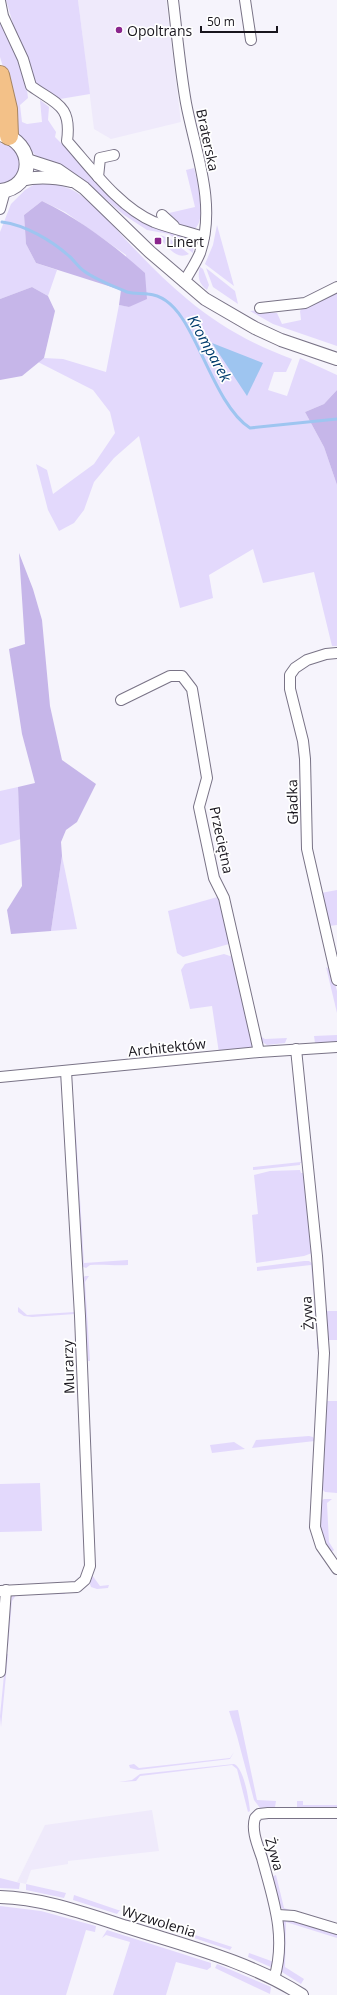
<svg xmlns="http://www.w3.org/2000/svg" width="337" height="1995" font-family="'Open Sans',sans-serif">
  <style>
    .built { fill: #efeafb }
    .green { fill: #e3d9fc }
    .forest { fill: #c6b6e9 }
    .water { fill: #9ec5f0 }
    .lines { fill: none; stroke-linecap: round; stroke-linejoin: round }
    .stream { stroke: #9ec5f0; stroke-width: 3 }
    .minor-casing { stroke: #797386; stroke-width: 12 }
    .tertiary-casing { stroke: #797386; stroke-width: 14 }
    .secondary-casing { stroke: #797386; stroke-width: 16 }
    .motorway-casing { stroke: #a68563; stroke-width: 20 }
    .minor { stroke: #fff; stroke-width: 10 }
    .tertiary { stroke: #fff; stroke-width: 12 }
    .secondary { stroke: #fff; stroke-width: 14 }
    .motorway { stroke: #f3c188; stroke-width: 18 }
    .poi-dot { fill: #8a258d; stroke: #fff; stroke-width: 1.5 }
    .labels { text-anchor: middle; dominant-baseline: central; stroke-width: 3.5; stroke-linejoin: round; paint-order: stroke }
    .poi-label { font-size: 14px; fill: #18151d; stroke: #fff; text-anchor: start }
    .street-label { font-size: 14px; fill: #18151d; stroke: #fff }
    .water-label { font-size: 15px; font-style: italic; fill: #003b6d; stroke: #fff }
  </style>
  <rect width="100%" height="100%" fill="#f6f4fc"/>
  <g class="built">
    <path d="M78,0H166L181,122L111,139L94,129Z"/>
    <path d="M152,1810L159,1851L68,1861V1864L31,1870L26,1884L17,1882L45,1825Z"/>
  </g>
  <g class="green">
    <path d="M6,0H78L90,94L54,100L31,86Z"/>
    <path d="M0,18L26,81L28,98L20,105L22,122L27,124L42,122L40,100L49,107L48,120L56,132L55,137L66,148H71L137,217C152,228 185,233 194,245L193,253L169,234L147,230L124,215L80,177L67,169L37,158L27,144L17,134L7,80L0,57Z"/>
    <path d="M0,143C26,145 28,178 0,185Z"/>
    <path d="M194,168C198,183 207,217 195,229L181,225L169,213L195,207L186,170Z"/>
    <path d="M38,182C51,183 64,185 76,192C95,204 111,223 126,240C145,260 165,281 187,299C219,326 254,345 292,359L286,372H274L268,390L287,396L300,358L337,375V390L324,404L305,412L324,447L337,485V646H332L314,572L263,583L253,549L209,575L213,598L180,608L139,436L114,458L94,482L84,510L74,523L59,531L48,510L36,464L47,470L53,494L94,464L115,433L110,412L93,390L38,362L44,358L63,359L106,372L119,305L130,307L126,255L65,212L42,201L24,215L26,244L36,263L57,270L48,296L32,287L0,299V232L11,204L25,190Z"/>
    <path d="M217,225L234,286L205,264L213,245Z"/>
    <path d="M160,235L169,238L189,254C177,260 170,249 162,241L164,239Z"/>
    <path d="M200,267L203,269L209,285L207,290C199,284 197,277 200,267Z"/>
    <path d="M206,268L235,291L238,304L213,287Z"/>
    <path d="M337,293V346L273,324L250,311L260,310V313H277L282,324L301,320L300,311L304,306Z"/>
    <path d="M18,787L21,839L0,845V791Z"/>
    <path d="M62,856L77,929L51,931Z"/>
    <path d="M337,890V925L329,926L321,893Z"/>
    <path d="M221,896L229,944L183,957L177,953L168,911Z"/>
    <path d="M224,954L233,957L255,1046L246,1050L219,1053L212,1006L190,1009L181,970L185,964Z"/>
    <path d="M326,967L331,970L337,991V1013Z"/>
    <path d="M337,1035V1043L319,1045L315,1043L314,1036Z"/>
    <path d="M260,1036L265,1039L287,1038L285,1043L267,1045L262,1042Z"/>
    <path d="M294,1090L298,1091L304,1162L300,1163V1165L253,1170V1167L301,1162Z"/>
    <path d="M75,1119L84,1263L128,1260V1265C115,1266 104,1264 90,1265L86,1268L81,1266L72,1121Z"/>
    <path d="M300,1170L301,1173H305L312,1253L304,1256L256,1263L252,1215L258,1214L254,1175L270,1171Z"/>
    <path d="M304,1261H309L313,1264L320,1348L317,1349V1326L311,1265L257,1271V1267Z"/>
    <path d="M85,1276H89L85,1282L90,1361H88L82,1279Z"/>
    <path d="M18,1307L27,1315L75,1312V1314L32,1317L24,1316L18,1312Z"/>
    <path d="M328,1311H337V1340H329V1345H326L324,1312Z"/>
    <path d="M326,1401H337V1493L325,1492L320,1487Z"/>
    <path d="M309,1436L313,1437L315,1441L252,1448L256,1440Z"/>
    <path d="M234,1442L245,1449L212,1453L210,1445Z"/>
    <path d="M40,1483L42,1531L0,1532V1484Z"/>
    <path d="M324,1499H332L327,1503L329,1542L334,1550L329,1554L318,1531L321,1501Z"/>
    <path d="M92,1575L100,1586L109,1585L108,1588L97,1589L91,1587L89,1581Z"/>
    <path d="M65,1591V1594L16,1595L12,1601L8,1647L6,1644L12,1595L14,1594Z"/>
    <path d="M6,1654H8L1,1727L0,1716Z"/>
    <path d="M238,1710L257,1800L276,1801L275,1807L260,1808L254,1800L237,1736L229,1711Z"/>
    <path d="M234,1752L230,1759L138,1770L130,1768L129,1765L134,1764L139,1768L230,1758Z"/>
    <path d="M234,1764C244,1768 249,1800 250,1811L248,1812L237,1769L232,1765L140,1776L136,1781L119,1782L132,1780L140,1774Z"/>
    <path d="M297,1801H303V1805H337V1810H297Z"/>
    <path d="M276,1875L284,1908L290,1910L288,1912L280,1907L271,1877Z"/>
    <path d="M0,1878L20,1883L19,1889L0,1888Z"/>
    <path d="M26,1884L66,1893L64,1898L26,1890Z"/>
    <path d="M74,1895L118,1910H120L117,1914L73,1900Z"/>
    <path d="M0,1906L41,1911L96,1926L95,1932L86,1930L66,1995H0Z"/>
    <path d="M286,1919L337,1932V1938L286,1922L285,1967L304,1979L301,1984L282,1972V1922Z"/>
    <path d="M159,1922L179,1929L178,1933L157,1926Z"/>
    <path d="M107,1930L211,1963V1967L207,1970L176,1962L166,1995H113L130,1942L106,1935L102,1938Z"/>
    <path d="M186,1932L232,1947L230,1950L185,1935Z"/>
    <path d="M249,1953L274,1962L273,1968L248,1957Z"/>
    <path d="M217,1964L271,1987L270,1994L215,1968Z"/>
  </g>
  <g class="forest">
    <path d="M42,201C79,219 114,245 145,273L147,299L129,307L119,305L121,290L36,263L26,244L24,215Z"/>
    <path d="M32,287L48,296L55,311L44,358L22,376L0,380V299Z"/>
    <path d="M337,390V485L324,447L305,412L324,404Z"/>
    <path d="M19,553L33,589L42,620L50,706L62,760L96,784L77,822L66,830L61,842L62,856L51,931L11,934L7,910L22,886L18,787L35,783L22,734L9,649L25,644Z"/>
  </g>
  <path class="water" d="M212,343L263,363L247,396Z"/>
  <g class="lines">
    <path class="stream" d="M2,222C25,225 51,240 69,256C74,260 78,267 84,271C96,280 113,286 127,292C134,294 142,293 148,294C162,295 174,306 182,318C202,347 220,409 250,428L337,419"/>
    <defs>
      <g id="minor">
        <path d="M173,0C177,34 180,69 186,103C195,151 217,204 200,253C196,263 189,273 184,282"/>
        <path d="M245,0L251,40"/>
        <path d="M0,1L3,16L23,59L31,86C56,104 72,105 67,141C91,168 120,208 154,222C170,228 188,232 204,237"/>
        <path d="M98,177L100,158L114,155"/>
        <path d="M0,209L5,191"/>
        <path d="M162,215L174,226"/>
        <path d="M260,308L305,303L337,287"/>
        <path d="M337,653L326,654L307,660L295,668L290,675V689L303,741L305,759L307,849L337,980"/>
        <path d="M121,700L170,676H182L192,689L207,778L199,807L214,878L224,898L259,1052"/>
        <path d="M296,1049L317,1256L324,1353L315,1527L321,1546L337,1569"/>
        <path d="M0,1077L259,1052L337,1047"/>
        <path d="M0,1591L77,1587L85,1580L90,1566L80,1316L66,1071"/>
        <path d="M0,1672L6,1590"/>
        <path d="M278,1915L294,1916L337,1929"/>
        <path d="M274,1979C287,1936 273,1899 262,1858C258,1846 251,1831 255,1818L259,1814L268,1813H337"/>
      </g>
      <g id="tertiary">
        <path d="M27,160L58,170L84,188L150,252L205,299L255,328L281,340L337,359"/>
        <path d="M21,180C38,176 54,177 71,181"/>
        <path d="M0,1897C43,1898 86,1914 127,1927C186,1946 249,1961 302,1995"/>
      </g>
      <path id="secondary" d="M0,134C36,142 35,188 0,191"/>
      <path id="motorway" d="M0,75L8,109L9,136"/>
    </defs>
    <use href="#minor" class="minor-casing"/>
    <use href="#tertiary" class="tertiary-casing"/>
    <use href="#secondary" class="secondary-casing"/>
    <use href="#motorway" class="motorway-casing"/>
    <use href="#minor" class="minor"/>
    <use href="#tertiary" class="tertiary"/>
    <use href="#secondary" class="secondary"/>
    <use href="#motorway" class="motorway"/>
  </g>
  <g class="poi-dot">
    <circle cx="119" cy="30" r="4"/>
    <rect x="154" y="237" width="8" height="8" rx="2"/>
  </g>
  <g class="labels">
    <g class="poi-label">
      <text x="127" y="30">Opoltrans</text>
      <text x="166" y="241">Linert</text>
    </g>
    <g class="street-label">
      <text transform="translate(208 140) rotate(78)">Braterska</text>
      <text transform="translate(292 802) rotate(-91)">Gładka</text>
      <text transform="translate(222 840) rotate(78)">Przeciętna</text>
      <text transform="translate(167 1047) rotate(-6)">Architektów</text>
      <text transform="translate(307 1313) rotate(-94)">Żywa</text>
      <text transform="translate(68 1367) rotate(-92)">Murarzy</text>
      <text transform="translate(275 1854) rotate(74)">Żywa</text>
      <text transform="translate(159 1921) rotate(17)">Wyzwolenia</text>
    </g>
    <g class="water-label">
      <text transform="translate(210 348) rotate(61)">Kromparek</text>
    </g>
  </g>
  <path d="M201 26v6h76v-6" fill="none" stroke="#18151d" stroke-width="2"/>
  <text x="207" y="26" font-size="12" fill="#18151d" stroke="#ffffff" stroke-width="3" paint-order="stroke">50 m</text>
</svg>
